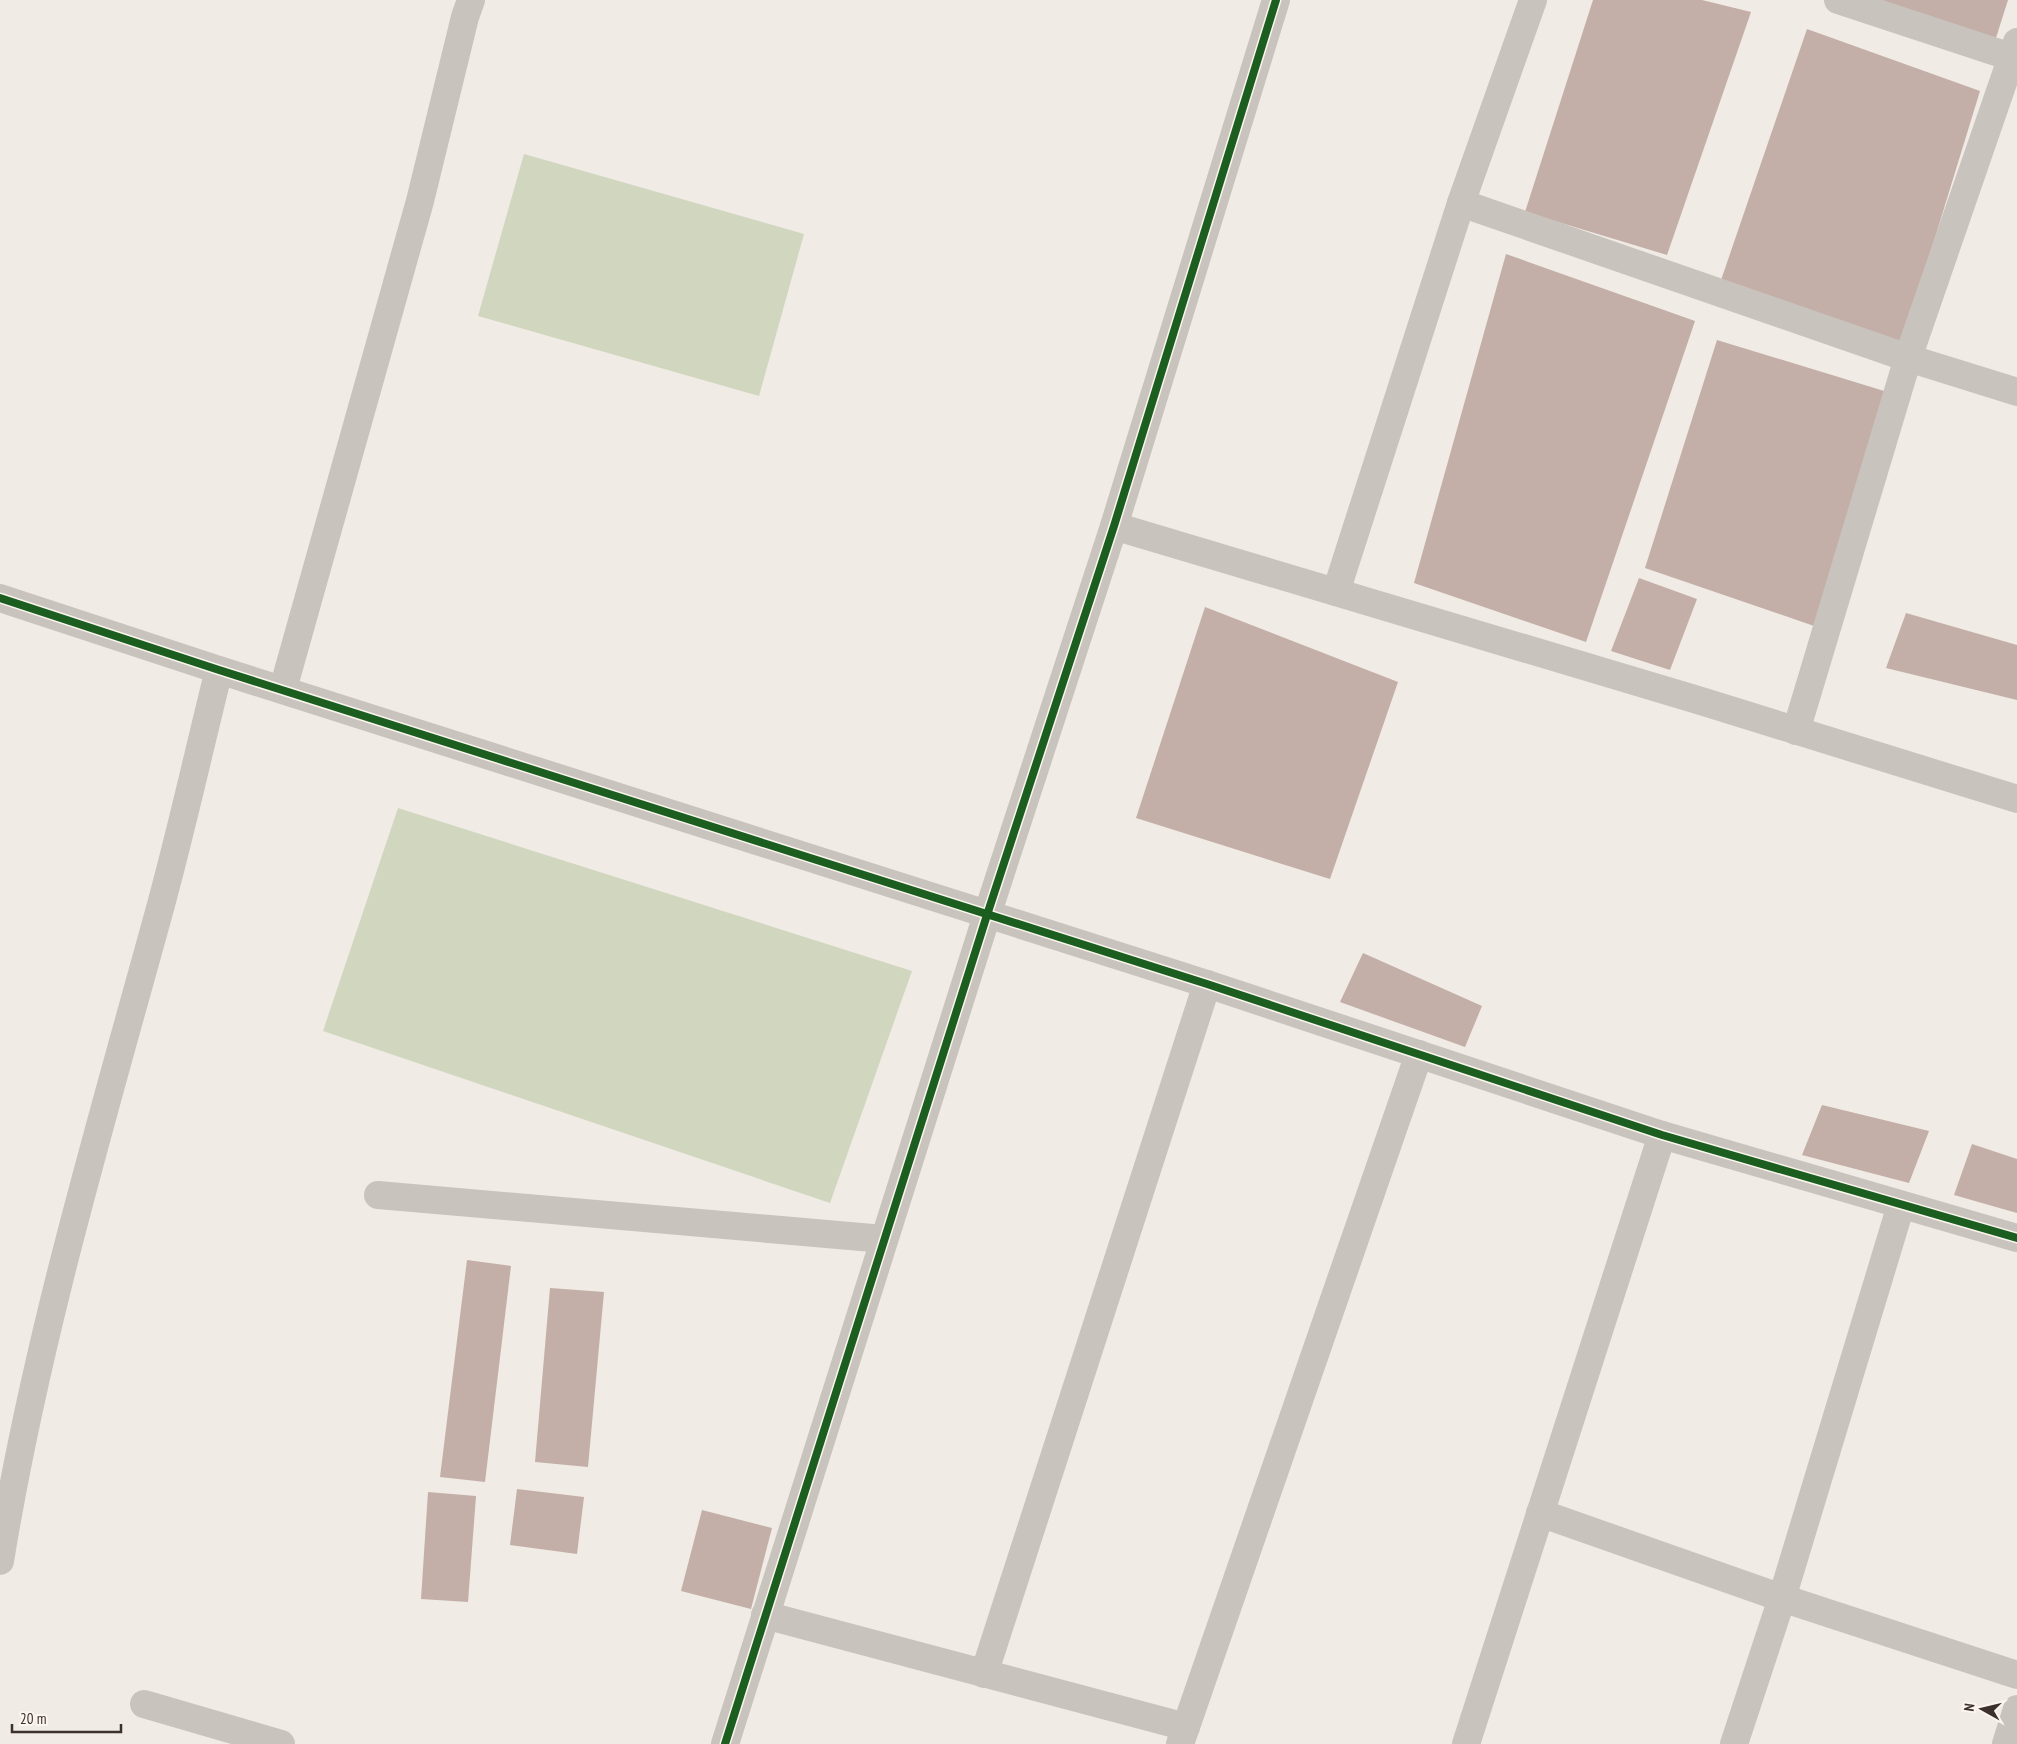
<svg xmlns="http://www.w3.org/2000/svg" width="2017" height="1744" font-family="'PT Sans Narrow',sans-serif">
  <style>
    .green { fill: #d1d6bf }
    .building { fill: #c3afa7 }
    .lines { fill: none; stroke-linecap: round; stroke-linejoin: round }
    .minor { stroke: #c9c3be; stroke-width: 28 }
    .cycleway-casing { stroke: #fbf5ee; stroke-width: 11 }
    .cycleway { stroke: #1b5e20; stroke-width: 8 }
  </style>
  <rect width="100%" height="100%" fill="#f0ebe5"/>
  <g class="green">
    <path d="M524,154L804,234L759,396L478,316Z"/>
    <path d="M398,808L912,971L830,1203L323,1031Z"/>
  </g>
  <g class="building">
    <path d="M1593,0H1702L1751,12L1667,255L1525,212Z"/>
    <path d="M1878,0H2008L1995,41Z"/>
    <path d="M1807,29L1980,91L1903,342L1719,286Z"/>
    <path d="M1506,254L1695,321L1586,642L1414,583Z"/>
    <path d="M1717,340L1894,394L1817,627L1645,568Z"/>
    <path d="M1639,578L1697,599L1670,670L1611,651Z"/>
    <path d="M1205,607L1398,682L1330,879L1136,818Z"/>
    <path d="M1906,613L2017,645V700L1886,668Z"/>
    <path d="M1363,953L1482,1006L1465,1047L1340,1002Z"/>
    <path d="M1822,1105L1929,1131L1909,1183L1802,1155Z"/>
    <path d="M1972,1144L2017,1159V1213L1954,1195Z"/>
    <path d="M467,1260L511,1266L485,1482L440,1477Z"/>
    <path d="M550,1288L604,1292L588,1467L535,1462Z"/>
    <path d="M517,1489L584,1497L577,1554L510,1545Z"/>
    <path d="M428,1492L476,1496L468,1602L421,1599Z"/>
    <path d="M702,1510L772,1528L751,1609L681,1591Z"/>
  </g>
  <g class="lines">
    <g class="minor">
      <path d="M1838,0L2017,59"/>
      <path d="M1461,203L1908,358L2017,392"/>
      <path d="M1114,526L1701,701L2017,799"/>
      <path d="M1336,592L1461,203L1533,0"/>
      <path d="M0,598L219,670L1207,984L1662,1135L2017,1238"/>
      <path d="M283,689L420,201L465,17L471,0"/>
      <path d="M1796,731L1908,358L2017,42"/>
      <path d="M378,1195L884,1239"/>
      <path d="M1540,1513L1782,1598L2017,1675"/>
      <path d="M0,1561C36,1340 100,1127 159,912C181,832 199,750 219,670"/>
      <path d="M765,1615L1186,1727"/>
      <path d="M984,1674L1207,984"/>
      <path d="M144,1704L281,1744"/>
      <path d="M725,1744L987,915L1114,526L1276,0"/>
      <path d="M1180,1744L1419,1054"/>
      <path d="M1466,1744L1662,1135"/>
      <path d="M1734,1744L1782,1598L1901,1205"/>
      <path d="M2006,1744L2017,1709"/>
    </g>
    <defs>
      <g id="cycleway">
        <path d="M0,598L219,670L1207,984L1662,1135L2017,1238"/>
        <path d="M725,1744L987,915L1114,526L1276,0"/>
      </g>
    </defs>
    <use href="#cycleway" class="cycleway-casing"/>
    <use href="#cycleway" class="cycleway"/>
  </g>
  <g transform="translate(1982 1709) rotate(278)" stroke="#fbf5ee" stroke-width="4" paint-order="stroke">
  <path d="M0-4L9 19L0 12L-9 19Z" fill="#3b302b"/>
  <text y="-8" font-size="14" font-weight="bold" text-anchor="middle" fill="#3b302b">N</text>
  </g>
  <path d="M12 1724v8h109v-8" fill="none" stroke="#3b302b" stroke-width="2.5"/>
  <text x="20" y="1724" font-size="15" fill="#3b302b" stroke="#fbf5ee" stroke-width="4" paint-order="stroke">20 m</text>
</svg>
